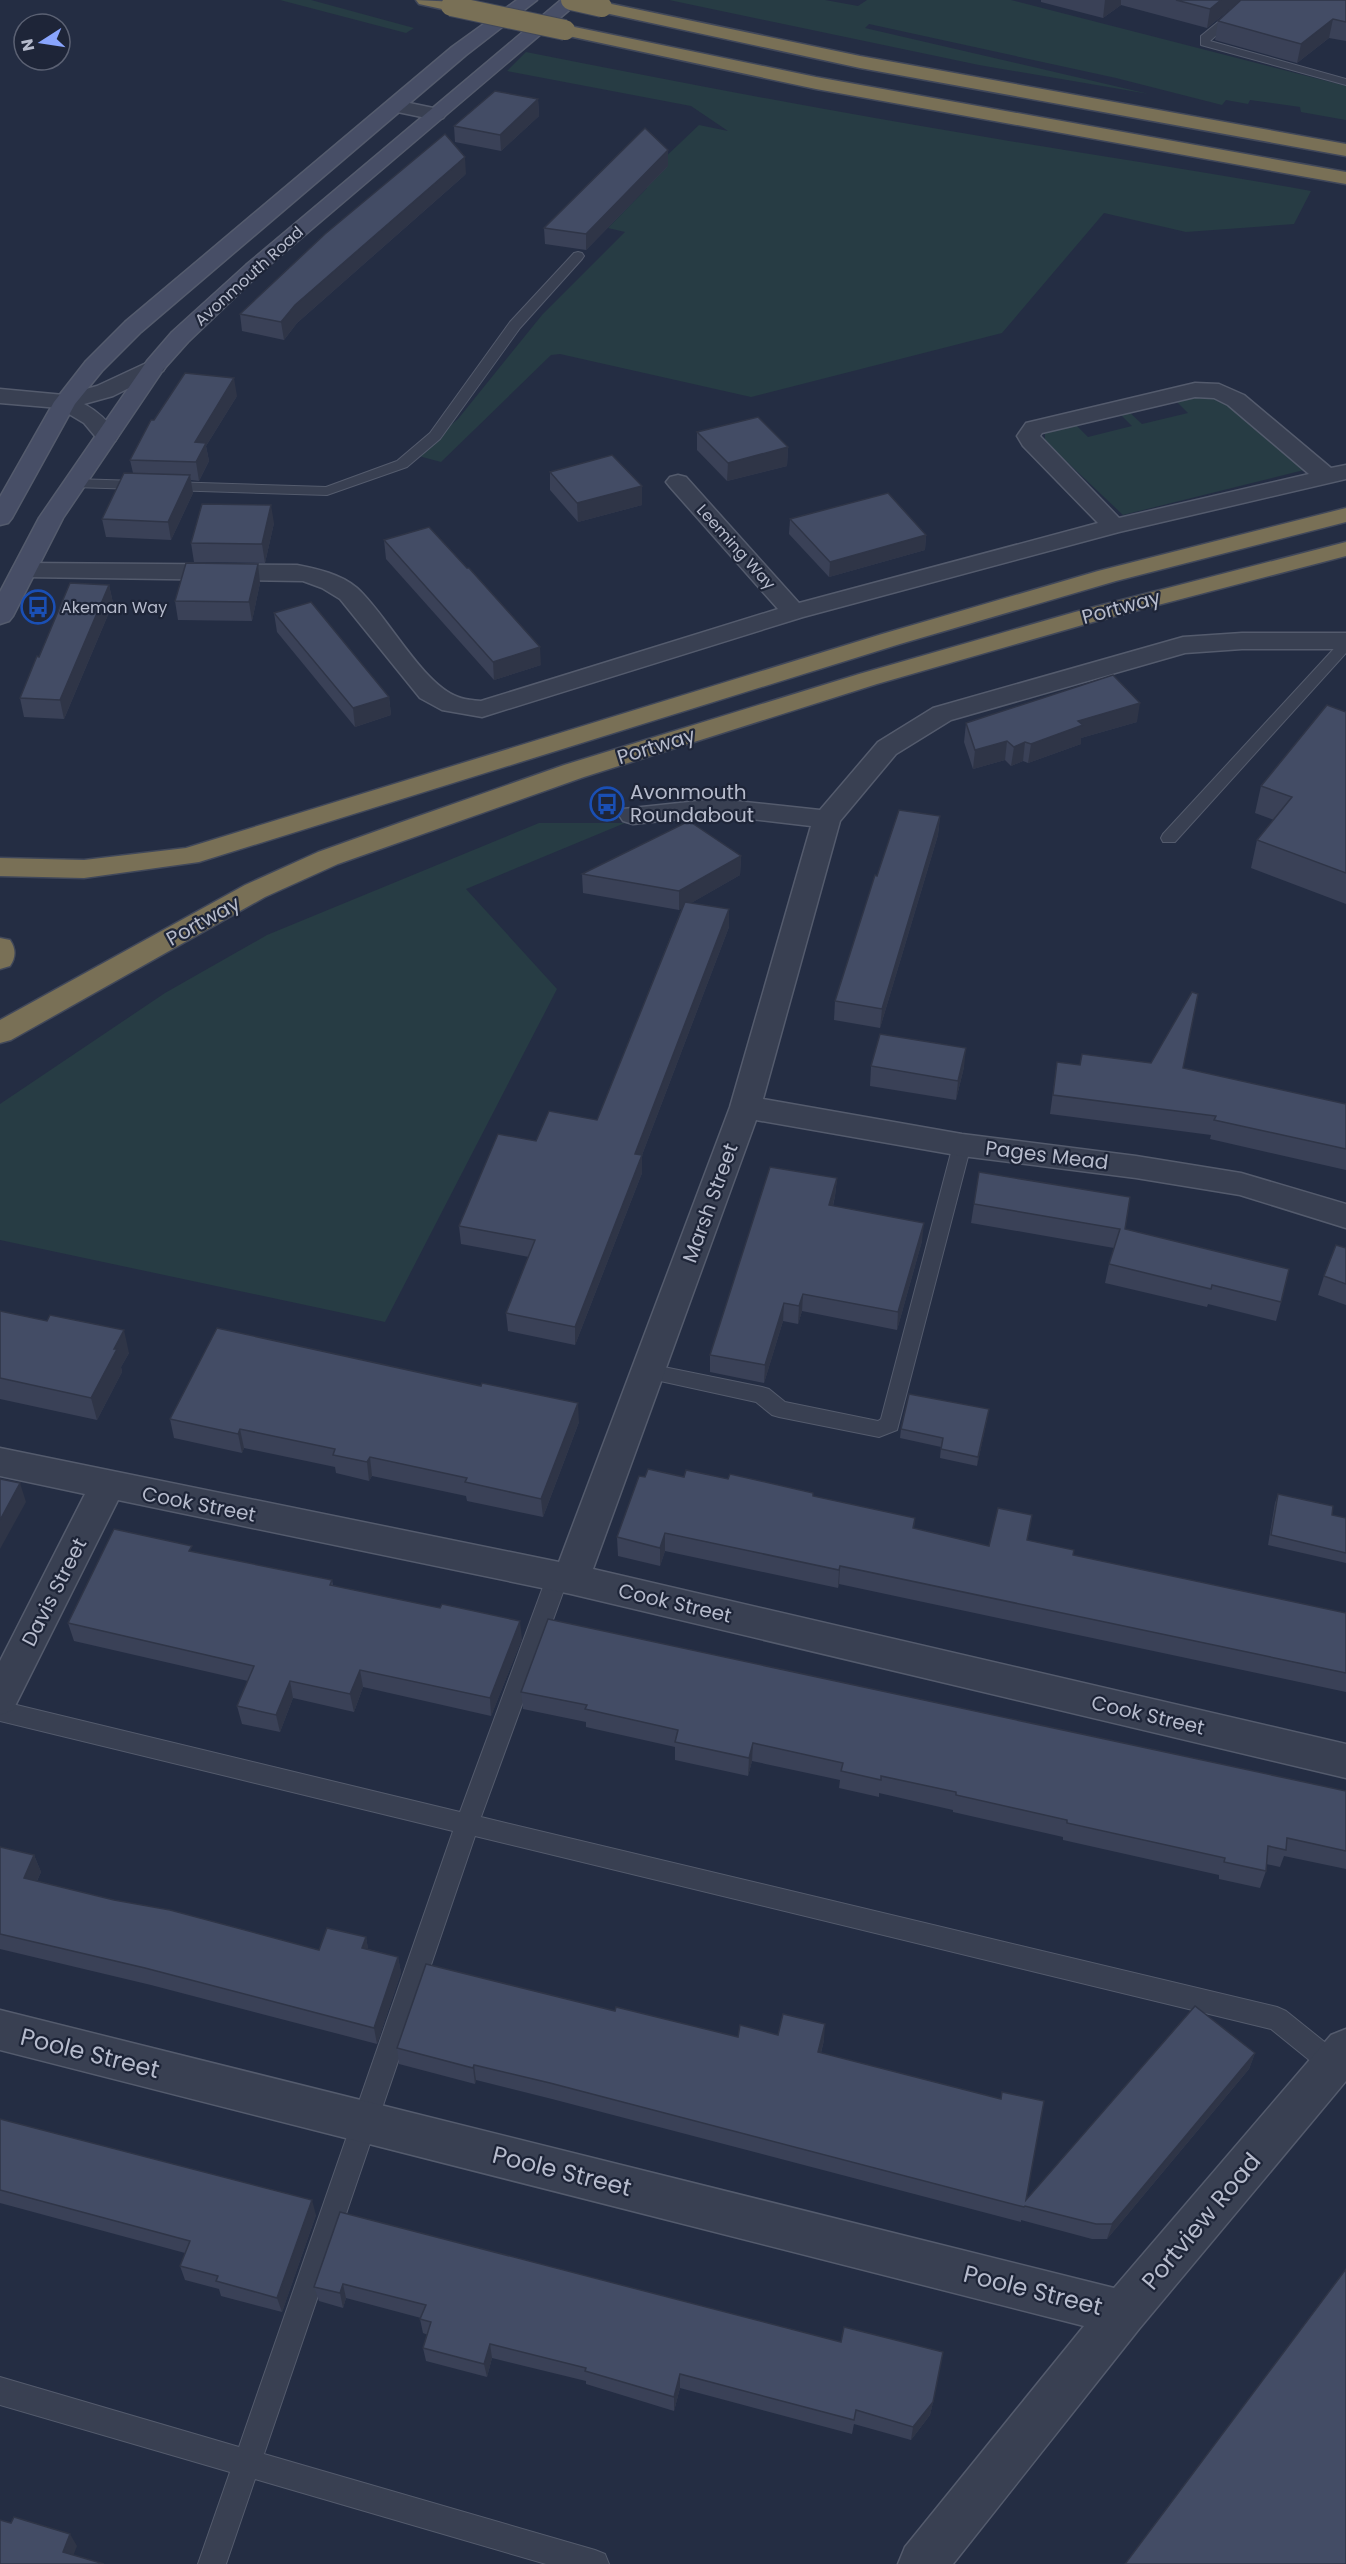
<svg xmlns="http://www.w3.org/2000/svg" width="1346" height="2564" font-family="Poppins,sans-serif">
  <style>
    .green { fill: #273c44 }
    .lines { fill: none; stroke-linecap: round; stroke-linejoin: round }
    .lane-casing { stroke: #545b6d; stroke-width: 2 }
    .street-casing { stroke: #545b6d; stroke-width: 3 }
    .secondary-casing { stroke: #545b6d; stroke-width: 3 }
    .highway-casing { stroke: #41485a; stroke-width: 3 }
    .lane { fill: #394052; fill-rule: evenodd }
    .street { fill: #394052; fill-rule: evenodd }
    .secondary { fill: #474e66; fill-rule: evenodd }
    .highway { fill: #797056; fill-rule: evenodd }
    .highway-bridge-casing { stroke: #41485a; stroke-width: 22; stroke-linecap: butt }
    .highway-bridge { stroke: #797056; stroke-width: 20 }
    .wall { fill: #3a4157 }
    .shaded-wall { fill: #2f3547 }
    .building { fill: #434c65; stroke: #2f3547; stroke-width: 1.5 }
    .labels { text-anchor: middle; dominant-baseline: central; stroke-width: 4.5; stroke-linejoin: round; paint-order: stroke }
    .far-street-label { font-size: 16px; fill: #b6bbcc; stroke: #1e2538 }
    .far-poi-label { font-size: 16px; fill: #b6bbcc; stroke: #1e2538; text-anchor: start }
    .street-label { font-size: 20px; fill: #b6bbcc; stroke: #1e2538 }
    .poi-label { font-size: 20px; fill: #b6bbcc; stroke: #1e2538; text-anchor: start }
    .near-street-label { font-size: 24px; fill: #b6bbcc; stroke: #1e2538 }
  </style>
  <rect width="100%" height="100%" fill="#242d43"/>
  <g class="green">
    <path d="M280,0H311L414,28L406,33Z"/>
    <path d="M669,0H825L858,6L867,0H1011L1346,86V120L1301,112L1300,107L1250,100L1248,104L1226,100L1222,105L1116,78L869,24L865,28L1149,94L979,65Z"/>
    <path d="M526,52C677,82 828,111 980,136C1091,155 1201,171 1311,191L1294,224L1186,232L1104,213L1002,333L751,397L560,354L551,355L441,462L415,455L458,419L542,315L625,232L608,228L647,188L636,185L699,125L728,131L691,106L507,71Z"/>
    <path d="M1201,394L1226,400L1304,470L1123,515L1045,441V433L1051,428L1074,423L1088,437L1132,426L1119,413L1128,411L1142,424L1188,413L1175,400Z"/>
    <path d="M539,823H625L466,889L557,989L385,1322L0,1240V1104L165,993L267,935Z"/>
  </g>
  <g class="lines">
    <defs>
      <g id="lane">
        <path d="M1245,0H1256L1210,41L1346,79V85L1201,45V36Z"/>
        <path d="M578,252L582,253L584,256L582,259L520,328L440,439L407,467L327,495L74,487L67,483L74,479L326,487L397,461L430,433L510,322L574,253Z"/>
        <path d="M1346,639V653L1175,842H1163L1161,838L1163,834L1341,641Z"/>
        <path d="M962,1138L969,1140L971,1145L897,1430L879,1437L779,1417L772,1415L756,1402L642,1377L639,1372L642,1367L649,1364L762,1387L769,1389L785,1402L878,1421L881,1419L953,1145L955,1140Z"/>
        <path d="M558,1567L566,1570L569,1576L481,1817L1277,2007L1286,2011L1342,2056L1345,2064L1342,2072L1333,2076L1324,2072L1271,2029L475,1836L264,2454L595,2550L605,2554L609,2564H546L255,2479L226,2564H198L230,2472L0,2405V2377L239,2447L453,1831L0,1721V1701L460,1812L547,1576L550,1570Z"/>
      </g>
      <g id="street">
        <path d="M395,100L443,110L446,114L443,118L436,120L388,110L385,106L388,102Z"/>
        <path d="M155,359L163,361L166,366L163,371L113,396L84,404C99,412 109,422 118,436L115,441L107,443L99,441L84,423L59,408L0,403V389L64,395L97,386Z"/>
        <path d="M1195,383L1219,384L1244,395L1331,468L1346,465V479L1119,532L803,617L482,717L442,710L420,698L340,599L322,588L303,581L24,577L15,575L12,570L15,565L24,563L297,565C317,569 341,574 357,588C387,615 422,684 458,697C465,700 473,700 481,701L778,609L670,487L666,482L670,477L678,475L686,477L799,603L1098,523L1023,446L1017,436L1026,423ZM1195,397L1214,398L1228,405L1309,474L1119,518L1040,436L1042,433Z"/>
        <path d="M1242,633H1346V649H1242L1185,653L951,720L896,754L840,821L763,1099L962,1134L1136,1156L1241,1173L1346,1204V1228L1240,1195L1136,1178L962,1156L756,1120L593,1569L1346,1744V1778L571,1594L118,1500L13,1710L0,1715V1661L85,1494L0,1476V1448L559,1562L730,1107L811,826L717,815L633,824L623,821L619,815L623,809L717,799L820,810L878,742L933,708L1183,637Z"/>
        <path d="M0,2010L1114,2288L1331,2035L1346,2029V2081L1139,2329L953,2564H898L905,2547L1084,2326L0,2050Z"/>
      </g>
      <g id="secondary">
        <path d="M517,0H537L466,55L141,332L102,371L75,404L12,518L8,523L0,525V497L54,402L86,361L125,322L452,47Z"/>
        <path d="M561,0H581L260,273L188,342L163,370L63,518L13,616L9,621L0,624V592L39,518L147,361L172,332L246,265Z"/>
      </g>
      <g id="highway">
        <path d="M416,0L457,2L460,6L457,10L451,11L419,4Z"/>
        <path d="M602,2L860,56L1346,144V156L860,68L596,11L593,7L596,3Z"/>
        <path d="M565,25L816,77L1346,172V184L816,89L559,34L556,30L559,26Z"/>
        <path d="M1346,508V522L1116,581L900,644L199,862L84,878L0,876V858L84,860L186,848L882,634L1098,571Z"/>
        <path d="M1346,542V556L1093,622L877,684L584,777L338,864L265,897L11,1040L0,1043V1020L245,885L318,852L399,823L564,765L859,674L1075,612Z"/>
        <path d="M0,938L10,940C16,949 16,957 10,966L0,969Z"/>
      </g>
    </defs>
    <use href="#lane" class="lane-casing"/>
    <use href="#street" class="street-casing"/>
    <use href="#secondary" class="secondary-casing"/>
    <use href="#highway" class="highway-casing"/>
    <use href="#lane" class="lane"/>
    <use href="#street" class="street"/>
    <use href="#secondary" class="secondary"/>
    <use href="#highway" class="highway"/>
    <defs>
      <g id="highway-bridge">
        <path d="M571,0L602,7"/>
        <path d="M451,6L565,30"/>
      </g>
    </defs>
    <use href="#highway-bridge" class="highway-bridge-casing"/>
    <use href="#highway-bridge" class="highway-bridge"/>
  </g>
  <g class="wall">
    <path d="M1041,0H1346V41L1329,38L1297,63L1215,40L1218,21L1239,2L1207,28L1121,5L1103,18L1041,2Z"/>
    <path d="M538,99L539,116L501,151L455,142L454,126Z"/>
    <path d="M668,166L586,250L545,244L544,228Z"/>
    <path d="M466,174L297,323L284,340L242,331L240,314Z"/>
    <path d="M237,396L206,446L209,461L199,481L191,480L193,493L171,540L106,537L102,519L133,473L130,460Z"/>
    <path d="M697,432L788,447L787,466L727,481L697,450Z"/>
    <path d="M550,472L642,505L578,522L550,490Z"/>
    <path d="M790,519L926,535L925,550L829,577L789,534Z"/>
    <path d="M274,523L265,563L194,562L191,543Z"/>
    <path d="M384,540L541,665L494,680L386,559Z"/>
    <path d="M260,583L252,621L178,620L175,601Z"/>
    <path d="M109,585L113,603L64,719L24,717L20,698L39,657Z"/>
    <path d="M274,613L389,697L391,715L355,727L277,632Z"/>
    <path d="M1346,712V904L1251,868L1257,840L1274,820L1255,813L1261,786Z"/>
    <path d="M1137,722L1081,738V744L1028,763L1023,761L1011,766L1005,760L973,769L964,742L966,723Z"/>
    <path d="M940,816L938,835L880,1028L834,1020L835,1001L877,876Z"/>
    <path d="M741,856L740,875L691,903L729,909V927L642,1155V1173L575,1345L508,1331L506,1313L529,1257L461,1244L459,1226L536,1141L597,1120L682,908L679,910L583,893L582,874Z"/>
    <path d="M1057,1062L1080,1065L1183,1068L1346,1104V1170L1210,1139L1211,1135L1050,1114Z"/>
    <path d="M871,1066L964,1067L956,1100L870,1086Z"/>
    <path d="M837,1178L835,1196L833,1206L922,1241L897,1330L802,1311L798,1324L783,1321L764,1383L710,1372V1355Z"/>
    <path d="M974,1204L1125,1229L1281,1302L1276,1321L1208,1304L1207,1307L1105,1283L1109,1264L1114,1248L971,1223Z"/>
    <path d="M1346,1248V1305L1318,1295L1324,1276Z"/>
    <path d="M0,1311L129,1353L121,1367L122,1372L97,1420L0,1399Z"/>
    <path d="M170,1419L579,1422L543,1517L467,1501L466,1496L372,1476L369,1481L336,1473L335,1467L244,1448L242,1453L174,1438Z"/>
    <path d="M987,1419L977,1466L940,1458L941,1447L900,1438L901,1429Z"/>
    <path d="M645,1477H684L728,1479L813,1493V1497L915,1518L914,1528L989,1546L1028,1540L1073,1555L1346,1613V1692L839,1584L838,1588L665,1551L660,1566L618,1556L617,1537Z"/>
    <path d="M1278,1494L1332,1515L1346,1518V1563L1268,1545L1275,1503Z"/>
    <path d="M193,1552L332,1580L333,1585L522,1639L491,1716L363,1687L354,1712L293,1698L280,1732L242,1724L237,1706L248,1681L74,1641L68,1623Z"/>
    <path d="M521,1692L1346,1791V1869L1284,1856L1280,1867L1266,1864V1871L1260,1888L1219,1879V1875L1063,1840V1837L953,1812V1810L879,1793V1797L839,1788L840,1780L752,1761L748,1776L675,1760V1747L586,1727V1722L523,1709Z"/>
    <path d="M0,1847L34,1855L41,1872L37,1881L319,1950L366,1937L368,1949L398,1957L401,1973L377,2044L151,1985L0,1949Z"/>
    <path d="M615,2011L738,2037L778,2035L824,2040L821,2053L1026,2200L1255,2053L1249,2069L1107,2239H1092L1021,2220V2222L552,2099L476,2080L475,2084L399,2064L397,2048Z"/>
    <path d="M0,2119L316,2215L282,2312L221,2296L219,2289L185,2280L180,2266L185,2253L0,2203Z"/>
    <path d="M340,2212L933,2402L930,2415L911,2440L854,2424L852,2434L680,2388L674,2411L586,2384V2381L492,2358L487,2377L426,2361L423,2348L428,2335L423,2333L420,2319L421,2318L346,2298L343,2308L319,2301L314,2287Z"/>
  </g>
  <g class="shaded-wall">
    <path d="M1105,0H1121V5L1103,18Z"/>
    <path d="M1221,0H1241L1207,28L1210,9Z"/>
    <path d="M1333,19L1329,38L1297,63L1301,44Z"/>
    <path d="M538,99L539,116L501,151L500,135Z"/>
    <path d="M668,150V166L586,250V234Z"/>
    <path d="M465,157L466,174L297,323L284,340L281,322L295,305Z"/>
    <path d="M234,378L237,396L206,446L209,461L199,481L196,462L195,442Z"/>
    <path d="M788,447L787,466L727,481L728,463Z"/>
    <path d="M190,475L193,493L171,540L168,522Z"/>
    <path d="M642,486V505L578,522L577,503Z"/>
    <path d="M271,505L274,523L265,563L262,544Z"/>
    <path d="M926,535L925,550L829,577L830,562Z"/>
    <path d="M258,564L260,583L252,621L249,602Z"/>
    <path d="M109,585L113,603L64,719L60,700Z"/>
    <path d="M540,647L541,665L494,680L493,662Z"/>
    <path d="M389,697L391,715L355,727L353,708Z"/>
    <path d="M1140,703L1137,722L1081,738V744L1028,763L1031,744L1078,721Z"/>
    <path d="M1007,741L1005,760L973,769L975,750Z"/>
    <path d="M1025,742L1023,761L1011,766L1014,747Z"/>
    <path d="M940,816L938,835L880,1028L882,1009Z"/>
    <path d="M741,856L740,875L679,910V891Z"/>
    <path d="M729,909V927L642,1155V1173L575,1345V1327L635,1154Z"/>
    <path d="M966,1048L964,1067L956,1100L958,1081Z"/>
    <path d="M837,1178L835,1196L828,1223L829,1205Z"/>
    <path d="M924,1223L922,1241L897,1330L898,1312Z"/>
    <path d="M803,1294L802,1311L798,1324L799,1306Z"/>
    <path d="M784,1303L783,1321L764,1383L765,1365Z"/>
    <path d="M124,1330L129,1353L121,1367L122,1372L97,1420L91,1398L114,1349Z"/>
    <path d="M578,1403L579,1422L543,1517L541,1499Z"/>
    <path d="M989,1409L987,1419L977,1466L978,1457Z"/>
    <path d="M240,1429L244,1448L242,1453L238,1434Z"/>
    <path d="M370,1457L372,1476L369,1481L367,1462Z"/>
    <path d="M20,1483L26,1502L0,1549V1520Z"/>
    <path d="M665,1533V1551L660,1566V1548Z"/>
    <path d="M840,1566L839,1584L838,1588L839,1570Z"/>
    <path d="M520,1621L522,1639L491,1716L490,1698Z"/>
    <path d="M360,1670L363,1687L354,1712L350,1694Z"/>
    <path d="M290,1681L293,1698L280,1732L276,1715Z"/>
    <path d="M753,1743L752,1761L748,1776L749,1758Z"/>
    <path d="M34,1855L41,1872L30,1895L24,1878Z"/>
    <path d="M366,1937L369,1954L362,1948Z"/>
    <path d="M398,1957L401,1973L377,2044L374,2028Z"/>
    <path d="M825,2024L824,2040L817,2068L818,2052Z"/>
    <path d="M1255,2053L1249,2069L1107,2239L1112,2224Z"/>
    <path d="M474,2065L476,2080L475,2084L473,2068Z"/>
    <path d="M312,2200L316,2215L282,2312L277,2298Z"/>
    <path d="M343,2284L346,2298L343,2308L340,2293Z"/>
    <path d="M490,2344L492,2358L487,2377L484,2364Z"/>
    <path d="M680,2374V2388L674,2411V2397Z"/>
    <path d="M933,2402L930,2415L911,2440L913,2427Z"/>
    <path d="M70,2534L77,2546L70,2564L63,2552Z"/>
  </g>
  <g class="building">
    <path d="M1176,0H1221L1210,9Z"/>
    <path d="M1241,0H1346V22L1333,19L1301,44L1218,21Z"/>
    <path d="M495,91L538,99L500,135L454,126Z"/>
    <path d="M645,128L668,150L586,234L544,228Z"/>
    <path d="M445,134L465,157L295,305L281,322L240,314L325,234Z"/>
    <path d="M185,373L234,378L195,442L206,443L196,462L130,460L151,420H154Z"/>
    <path d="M758,417L788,447L728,463L697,432Z"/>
    <path d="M612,455L642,486L577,503L550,472Z"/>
    <path d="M124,473L190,475L168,522L102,519Z"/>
    <path d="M888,493L926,535L830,562L790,519Z"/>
    <path d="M202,504L271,505L262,544L191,543Z"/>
    <path d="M429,527L467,568H469L540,647L493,662L384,540Z"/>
    <path d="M186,563L258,564L249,602L175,601Z"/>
    <path d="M70,583L109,585L60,700L20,698L37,656L39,657Z"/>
    <path d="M311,602L389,697L353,708L274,613Z"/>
    <path d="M1113,675L1140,703L1078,721L1083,725L1031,744L1025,742L1014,747L1007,741L975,750L966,723Z"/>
    <path d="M1327,705L1346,712V873L1257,840L1292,797L1261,786Z"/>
    <path d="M899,810L940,816L882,1009L835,1001L875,875L877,876Z"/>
    <path d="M689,821L741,856L679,891L582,874Z"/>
    <path d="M685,902L729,909L635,1154L642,1155L575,1327L506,1313L535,1240L459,1226L498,1134L536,1141L549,1111L597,1120Z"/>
    <path d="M1192,992L1198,994L1183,1068L1346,1104V1149L1214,1120L1216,1116L1053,1095L1057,1062L1080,1065L1082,1054L1151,1063Z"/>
    <path d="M880,1034L966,1048L958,1081L871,1066Z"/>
    <path d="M770,1167L837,1178L829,1205L924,1223L898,1312L803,1294L799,1306L784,1303L765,1365L710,1355Z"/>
    <path d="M979,1172L1130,1197L1125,1229L1289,1269L1281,1302L1212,1285L1211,1289L1109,1264L1120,1229L974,1204Z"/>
    <path d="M1336,1245L1346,1248V1284L1324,1276Z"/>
    <path d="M0,1311L47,1321L50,1315L124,1330L114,1349H117L91,1398L0,1378Z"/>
    <path d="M217,1328L481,1386L482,1383L578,1403L541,1499L465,1482L467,1478L370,1457L367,1462L333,1455L335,1449L240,1429L238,1434L170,1419Z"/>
    <path d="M909,1394L989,1409L978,1457L941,1449L943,1438L901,1429Z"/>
    <path d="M648,1469L684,1477L686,1470L728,1479L730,1474L813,1493V1496L915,1518L913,1528L989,1546L998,1508L1032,1515L1027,1540L1074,1550L1073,1555L1346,1613V1673L840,1566L839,1570L665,1533L660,1548L617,1537L639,1476L645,1477Z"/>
    <path d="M0,1479L20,1483L0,1520Z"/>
    <path d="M1278,1494L1333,1506L1332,1515L1346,1518V1553L1271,1535Z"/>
    <path d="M114,1529L192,1546L189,1551L332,1580L330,1585L440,1608L442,1604L520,1621L490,1698L360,1670L350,1694L290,1681L276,1715L237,1706L254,1666L68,1623Z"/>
    <path d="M548,1619L1346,1791V1851L1287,1838L1286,1850L1268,1846L1266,1871L1224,1862L1225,1858L1067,1823V1820L956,1795V1792L881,1776V1780L841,1771L843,1763L753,1743L749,1758L675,1742L678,1730L585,1709L587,1705L521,1692Z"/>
    <path d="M0,1847L34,1855L24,1878L114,1900L170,1910L319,1950L327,1928L366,1937L362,1948L398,1957L374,2028L145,1968L0,1934Z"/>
    <path d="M426,1964L615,2011L616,2007L738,2037L740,2025L778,2035L783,2014L825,2024L818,2052L1001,2099L1002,2092L1044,2101L1026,2200L1195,2006L1255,2053L1112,2224H1096L1025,2206L1024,2207L550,2083L474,2065L473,2068L397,2048Z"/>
    <path d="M0,2119L312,2200L277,2298L216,2281L218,2276L180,2266L190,2241L0,2190Z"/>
    <path d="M340,2212L841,2342L844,2327L943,2352L933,2402L913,2427L856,2410L854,2420L680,2374L674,2397L585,2371L586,2368L490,2344L484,2364L423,2348L431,2322L420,2319L426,2305L343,2284L340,2293L314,2287Z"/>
    <path d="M1346,2269V2564H1125Z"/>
    <path d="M14,2517L70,2534L63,2552L104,2564H0V2520L11,2523Z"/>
  </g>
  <defs>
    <symbol id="bus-ring" viewBox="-11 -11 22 22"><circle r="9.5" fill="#1e2538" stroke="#1a4fb4" stroke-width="1.5"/><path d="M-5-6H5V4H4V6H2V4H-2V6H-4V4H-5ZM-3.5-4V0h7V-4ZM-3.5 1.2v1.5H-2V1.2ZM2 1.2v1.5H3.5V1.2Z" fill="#1a4fb4"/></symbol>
  </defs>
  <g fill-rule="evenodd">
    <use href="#bus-ring" x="19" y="588" width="38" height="38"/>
    <use href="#bus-ring" x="588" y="785" width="38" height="38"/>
  </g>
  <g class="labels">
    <g class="far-street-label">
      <text transform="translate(249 276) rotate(-42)">Avonmouth Road</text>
      <text transform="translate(736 547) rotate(48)">Leeming Way</text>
    </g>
    <g class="far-poi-label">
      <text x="61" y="607">Akeman Way</text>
    </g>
    <g class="street-label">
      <text transform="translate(1121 607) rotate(-15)">Portway</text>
      <text transform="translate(656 746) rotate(-17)">Portway</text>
      <text transform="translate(203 921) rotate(-29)">Portway</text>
      <text transform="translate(1047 1155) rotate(7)">Pages Mead</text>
      <text transform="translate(710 1203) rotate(-70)">Marsh Street</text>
      <text transform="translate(199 1504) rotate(11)">Cook Street</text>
      <text transform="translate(54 1592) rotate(-63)">Davis Street</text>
      <text transform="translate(675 1603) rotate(13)">Cook Street</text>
      <text transform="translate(1148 1715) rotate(13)">Cook Street</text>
    </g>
    <g class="poi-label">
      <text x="630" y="792">Avonmouth<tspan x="630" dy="23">Roundabout</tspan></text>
    </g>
    <g class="near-street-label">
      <text transform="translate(90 2053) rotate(14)">Poole Street</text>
      <text transform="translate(562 2171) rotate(14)">Poole Street</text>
      <text transform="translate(1201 2221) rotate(-50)">Portview Road</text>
      <text transform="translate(1033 2290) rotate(14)">Poole Street</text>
    </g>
  </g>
  <g transform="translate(42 42) rotate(258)"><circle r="28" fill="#1e2538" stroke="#5b6173" stroke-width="1.5"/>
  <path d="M0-4.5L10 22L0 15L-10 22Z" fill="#89a5fe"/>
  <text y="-9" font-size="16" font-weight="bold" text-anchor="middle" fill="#b6bbcc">N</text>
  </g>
</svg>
